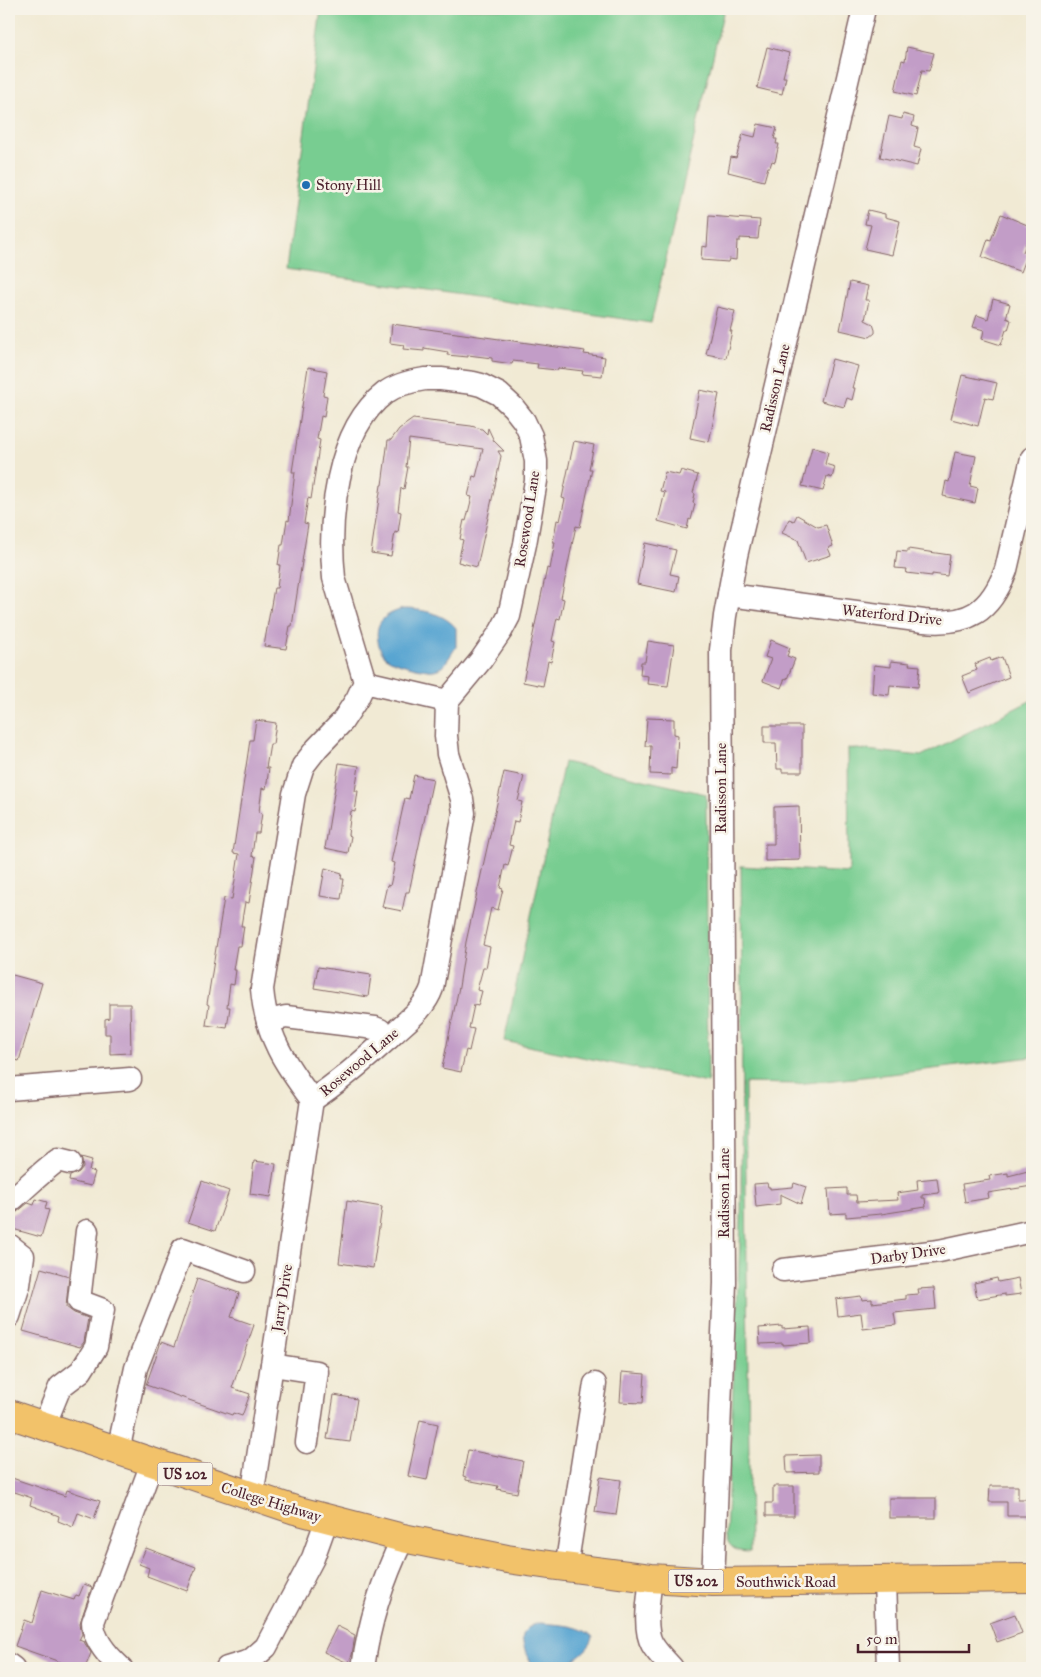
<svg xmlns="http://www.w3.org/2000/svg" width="1041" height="1677" font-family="'IM FELL Great Primer',serif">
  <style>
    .green { fill: #78cd91; stroke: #61765e }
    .water { fill: #58a5d1; stroke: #51627e }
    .building { fill: #c29dc7 }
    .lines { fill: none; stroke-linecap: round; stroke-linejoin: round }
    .minor-casing { stroke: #846666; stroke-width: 25 }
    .highway-casing { stroke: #846666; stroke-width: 30 }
    .minor { stroke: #fff; stroke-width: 22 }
    .highway { stroke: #f2c26a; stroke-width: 28 }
    .poi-dot { fill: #1f6fb2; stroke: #f7f3e8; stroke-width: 2 }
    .labels { text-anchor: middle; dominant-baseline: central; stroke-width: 5; stroke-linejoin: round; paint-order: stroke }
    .shield { fill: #f7f3e8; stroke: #7e5f64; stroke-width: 1 }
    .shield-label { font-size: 14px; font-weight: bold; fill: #4a1f2b }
    .poi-label { font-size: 15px; fill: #4a1f2b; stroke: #f7f3e8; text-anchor: start }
    .street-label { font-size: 15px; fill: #4a1f2b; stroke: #f7f3e8 }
  </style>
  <rect width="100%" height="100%" fill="#f7f3e8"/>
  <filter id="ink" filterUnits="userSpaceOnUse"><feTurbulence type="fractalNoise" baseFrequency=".02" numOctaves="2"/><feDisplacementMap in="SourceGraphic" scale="10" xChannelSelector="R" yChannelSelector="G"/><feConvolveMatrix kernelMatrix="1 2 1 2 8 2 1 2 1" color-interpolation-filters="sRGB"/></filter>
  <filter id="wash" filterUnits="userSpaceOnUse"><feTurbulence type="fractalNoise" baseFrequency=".0096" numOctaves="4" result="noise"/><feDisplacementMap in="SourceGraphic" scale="20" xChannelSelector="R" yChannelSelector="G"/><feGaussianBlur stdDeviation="1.12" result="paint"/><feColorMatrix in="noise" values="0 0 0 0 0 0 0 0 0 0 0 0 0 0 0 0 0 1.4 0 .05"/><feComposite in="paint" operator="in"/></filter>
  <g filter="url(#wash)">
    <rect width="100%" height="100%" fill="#f1ead4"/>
    <g class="green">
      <path d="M321,9H724L651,323L286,269Z"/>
      <path d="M1032,700V1057L900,1073L796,1084L745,1083L750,1552C738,1552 729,1549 726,1536L741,1221L742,1015L741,866L849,873L848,748L921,756Z"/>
      <path d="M564,762L706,794L708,1083L504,1041Z"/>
    </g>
    <g class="water">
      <path d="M403,609C421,609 444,613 456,628V647L443,667C438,669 433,671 428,670C418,669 394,663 387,658C382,654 379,647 378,641C374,621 386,614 403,609Z"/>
      <path d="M540,1623C557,1625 580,1624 593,1637C592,1649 569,1664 558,1668C551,1670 541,1668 534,1668C525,1651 511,1629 540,1623Z"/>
    </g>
    <g id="blocks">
      <g class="building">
        <path d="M767,47L789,53L783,77H786L782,94L757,88Z"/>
        <path d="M907,47L934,53L929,71L922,70L916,96L895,91L902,60L905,61Z"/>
        <path d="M903,114L914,117L912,126L918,128L914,147L921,149L917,166L880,157L889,116L902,119Z"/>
        <path d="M758,124L777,128L774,139H777L776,144H779L775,162L772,161L770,167H768L764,181L728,172L731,157L736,158L743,134L755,137Z"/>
        <path d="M868,210L885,214V217L900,221L892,255L865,249L871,225L865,224Z"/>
        <path d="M1001,214L1032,227L1023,252L1028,254L1021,272L982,257L988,239L991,240Z"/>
        <path d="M709,216L760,220L758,239L740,238V241H737L736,260L729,259L728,262L701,260L702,246L707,247Z"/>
        <path d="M850,282L868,286L865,300H869L865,320L873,324L875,330V333L870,337L840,330Z"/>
        <path d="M993,299L1010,304L1006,318L1011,320L1008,330H1006L1001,345L982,339L984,330L973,327L977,315L988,319Z"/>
        <path d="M717,307L735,311L730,331H732L726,358L706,354Z"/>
        <path d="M392,324L585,351L584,354L605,357L602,376L582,374L583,371L558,368L557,370L537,368L538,364L513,361L512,364L492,361V358L468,355V357L447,355L448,352L424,348V351L403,349L404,345L390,343Z"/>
        <path d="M832,359L858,366L852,388H855L852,400L847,398L844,407L821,401Z"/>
        <path d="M308,367L327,371L323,395L327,396L324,417L321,416L317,439L320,440L315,473L311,499L308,498L304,523L308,524L301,568L292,626H290L286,649L264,646L274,588H277L280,565H278L281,545H283L287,520L289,521L295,472H292Z"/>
        <path d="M962,375L997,383L993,399L985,397L978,426L951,419Z"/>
        <path d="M700,390L719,394L709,442L690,438Z"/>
        <path d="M413,419L471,426L482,429L487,434L488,428L494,441L504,451H498L501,456L496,481L477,567L458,562L463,540L460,539L464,520L466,521L472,497L468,496L473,476L476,477L483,449L409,439L406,467H408L404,489L401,488L398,511L401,512L398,533L395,532L391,556L371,553L381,485H382L388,440H391L399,429Z"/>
        <path d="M574,441L594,445L589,469H592L580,527L576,526L561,598L564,599L560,619L557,618L552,641L555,642L551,662L548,661L543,686L523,682L547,568L550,569L555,542H553L557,520L560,521L565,499L562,498Z"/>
        <path d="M812,447L828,452L825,464L835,467L832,478L827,476L823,491L802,486Z"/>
        <path d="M955,452L976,456L970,486L978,488L975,503L943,496L946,481L949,482Z"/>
        <path d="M681,470L698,475L693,493L695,494L693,503L695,504L691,520L689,519L687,529L658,521L665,492L660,491L665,472L679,475Z"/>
        <path d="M797,515L818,527L826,525L833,546L828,548L831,555L806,563L798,540L782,533L789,519L794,521Z"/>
        <path d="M645,543L676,550L670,574L679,576L676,592L637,584Z"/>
        <path d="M908,549L950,555L947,576L932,574V576L906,573L907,569L895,568L897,551L908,552Z"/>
        <path d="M771,640L790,648L787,656L795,659L787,679L785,678L781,688L763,681L771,659L765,657Z"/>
        <path d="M648,641L674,645L668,686L647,684L648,676L640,675L641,662H645Z"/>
        <path d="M1002,657L1009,677L969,693L962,676L977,670L975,664L990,658L991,661Z"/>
        <path d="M891,661L910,663L909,665L920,666L918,687L890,685L889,695L872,693L874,665L891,667Z"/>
        <path d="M647,718L674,719V734L678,735L676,769L671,768V775L650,774L651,746H645Z"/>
        <path d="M256,720L276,723L273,744H270L266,768H269L266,789L262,788L259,812L262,813L259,833H255L252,856L256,857L249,903L245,902L241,926H244L241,946H237L233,970H236L234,985L230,984L227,1007H230L227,1028L206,1025L209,1005L207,1004L224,898L232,899L239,854L233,853L250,740H253Z"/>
        <path d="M764,726H802V772H782V769H777L776,743H764Z"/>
        <path d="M339,763L359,766L355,791H358L355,812L351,811L348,835L351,836L348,853L325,848Z"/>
        <path d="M504,772L524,776L518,801L522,802L518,822L514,821L509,845L513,846L508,866L505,865L500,888L503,889L498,910L491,908L483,945L490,947L486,968H483L477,990L482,991L478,1006L474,1005L469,1028L474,1029L469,1051L466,1050L461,1072L442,1068L459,987L466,942Z"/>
        <path d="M414,775L433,779L409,892H406L402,911L382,907L387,885L390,886L395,863L391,862L405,798L409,799Z"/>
        <path d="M799,806L800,860L765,861V844H774V807Z"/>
        <path d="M325,868L342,873L341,879H344L341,899L320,896Z"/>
        <path d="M318,967L371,975L368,997L314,988Z"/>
        <path d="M9,974L42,983L19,1061L9,1058Z"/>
        <path d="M109,1004H130L131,1053L110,1054V1034H105V1019L109,1018Z"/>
        <path d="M81,1157L92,1160L89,1170L95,1172L91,1186L69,1181L70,1176L79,1172L83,1167Z"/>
        <path d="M254,1161L276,1164L271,1197L250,1194Z"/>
        <path d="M1032,1170V1186L988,1193L989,1198L965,1202L962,1184L990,1180L989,1176L1008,1173V1176Z"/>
        <path d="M937,1178L939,1193L922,1195V1198H925L926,1207L881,1214L846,1217V1213L830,1214L828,1189L847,1188V1195H856L857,1202L898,1200L897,1193L918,1190L917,1180Z"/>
        <path d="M202,1181L229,1191L215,1231L188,1222Z"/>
        <path d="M767,1183L768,1187H770V1189L793,1187L794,1183L806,1187L801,1204L780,1194V1204L756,1207L754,1184Z"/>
        <path d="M36,1199L47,1202L45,1209L49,1210L41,1237L9,1228L10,1215L17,1212L28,1203L34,1205Z"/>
        <path d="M347,1201L382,1207L373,1268L339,1263Z"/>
        <path d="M41,1268L69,1276L66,1307L74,1313L88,1318L84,1342L80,1347L23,1331Z"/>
        <path d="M997,1278L998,1282L1018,1278L1021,1294L1005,1296V1294L977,1299L974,1283Z"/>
        <path d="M197,1279L239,1293L231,1317L254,1325L232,1388L250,1394L242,1416L233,1413L232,1415L146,1385L161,1342L174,1347Z"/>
        <path d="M934,1288L936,1309L894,1313L896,1325L863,1329L861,1313L838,1316L836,1299L861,1296L862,1300L872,1299V1303L906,1299V1295L919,1294L918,1289Z"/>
        <path d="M782,1326V1329L810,1327L811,1343L783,1345V1343L760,1344L759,1328Z"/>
        <path d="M622,1372L645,1374L643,1403L620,1402Z"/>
        <path d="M334,1395L357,1399L350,1442L327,1439Z"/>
        <path d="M420,1420L438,1424L427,1480L408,1476Z"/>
        <path d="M468,1450L523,1461L517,1493L497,1489L498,1486L466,1480V1477L463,1476Z"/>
        <path d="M819,1455V1472L787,1473L786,1456Z"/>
        <path d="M9,1477L65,1496L67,1490L100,1501L94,1519L78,1513L73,1527L58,1521L59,1516L30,1505L32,1498L9,1490Z"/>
        <path d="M600,1477L621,1480L616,1515L595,1512Z"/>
        <path d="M773,1486H794V1516H766V1503H773Z"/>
        <path d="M990,1486H1018V1499H1029V1516H1007V1502H989Z"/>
        <rect x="889" y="1498" width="47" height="20"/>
        <path d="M146,1548L196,1567L187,1591L147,1576L149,1568L139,1564Z"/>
        <path d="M84,1584L92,1587L80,1623L82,1634L79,1640L84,1642L91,1653L85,1668H77L15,1646L24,1620L32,1623L42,1590L74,1600L76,1595L79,1596Z"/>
        <path d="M1015,1614L1022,1633L997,1642L990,1623Z"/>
        <path d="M337,1626L355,1635L352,1655L348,1663L324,1652Z"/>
      </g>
    </g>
  </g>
  <g filter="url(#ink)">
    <use href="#blocks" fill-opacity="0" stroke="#846666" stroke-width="1"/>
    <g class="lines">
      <defs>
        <g id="minor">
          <path d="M425,379H441L473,383L481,385L499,394L513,407L524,421L531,436L536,461V481L525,544L509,616L501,631L481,660L447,701L446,736L448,754L462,799L464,813L432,988C425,1008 408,1020 393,1034C367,1058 341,1081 312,1100C285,1064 266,1036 262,989L294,794L303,766L317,748L342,722L357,699L365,682L334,578C328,521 336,430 385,393C396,385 411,381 425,379Z"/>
          <path d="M729,595L924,621C969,625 990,612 1006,570L1032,458"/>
          <path d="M365,682L447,701"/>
          <path d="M268,1021L286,1017L375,1028L380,1030L389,1038"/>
          <path d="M9,1089L130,1079"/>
          <path d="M9,1202C26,1188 40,1173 58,1160L70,1163"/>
          <path d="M9,1245L23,1256L19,1285L9,1316"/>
          <path d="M783,1270L939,1251L1032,1231"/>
          <path d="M272,1365L317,1372L307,1442"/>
          <path d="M44,1426L60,1387L81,1371L96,1347L103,1310L79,1301L87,1231"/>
          <path d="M118,1451L136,1368L183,1249L244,1271"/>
          <path d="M252,1497L312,1100"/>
          <path d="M566,1568L595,1384"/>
          <path d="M651,1578C649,1597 643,1628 652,1644C657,1653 665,1660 672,1668"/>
          <path d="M885,1581L888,1668"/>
          <path d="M713,1582L725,1283L721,650L725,616L736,556L864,9"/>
          <path d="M9,1665L13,1668"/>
          <path d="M121,1668C109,1657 93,1639 93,1622L152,1463"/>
          <path d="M227,1668L250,1661L266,1647L313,1558L327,1519"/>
          <path d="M363,1668C369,1622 383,1579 403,1538"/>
        </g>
        <path id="highway" d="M9,1414L295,1510L403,1538L507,1559L549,1565L651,1578L713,1582L1032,1578"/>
      </defs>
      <use href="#minor" class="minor-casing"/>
      <use href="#highway" class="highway-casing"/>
      <use href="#minor" class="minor"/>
      <use href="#highway" class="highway"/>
    </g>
  </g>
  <circle class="poi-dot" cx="306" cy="185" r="5"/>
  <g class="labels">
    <g class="shield">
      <rect x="157.5" y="1462.5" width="55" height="23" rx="4"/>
      <rect x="668.5" y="1569.5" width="55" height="23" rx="4"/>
    </g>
    <g class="shield-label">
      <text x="185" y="1474">US 202</text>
      <text x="696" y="1581">US 202</text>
    </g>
    <g class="poi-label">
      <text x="316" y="185">Stony Hill</text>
    </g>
    <g class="street-label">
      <text transform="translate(775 388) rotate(-77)">Radisson Lane</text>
      <text transform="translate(527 519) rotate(-81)">Rosewood Lane</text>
      <text transform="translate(892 615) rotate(6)">Waterford Drive</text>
      <text transform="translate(721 788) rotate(-90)">Radisson Lane</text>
      <text transform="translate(359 1062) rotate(-40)">Rosewood Lane</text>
      <text transform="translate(724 1193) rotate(-90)">Radisson Lane</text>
      <text transform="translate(908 1254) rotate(-8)">Darby Drive</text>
      <text transform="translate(282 1298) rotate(-81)">Jarry Drive</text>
      <text transform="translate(271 1502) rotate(17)">College Highway</text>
      <text x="786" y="1582">Southwick Road</text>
    </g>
  </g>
  <rect width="1041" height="1677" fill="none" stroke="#f7f3e8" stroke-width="30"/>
  <path d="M858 1644v8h111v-8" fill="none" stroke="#4a1f2b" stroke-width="2.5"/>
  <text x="866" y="1644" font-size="15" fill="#4a1f2b" stroke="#f7f3e8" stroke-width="4" paint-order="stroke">50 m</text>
</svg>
